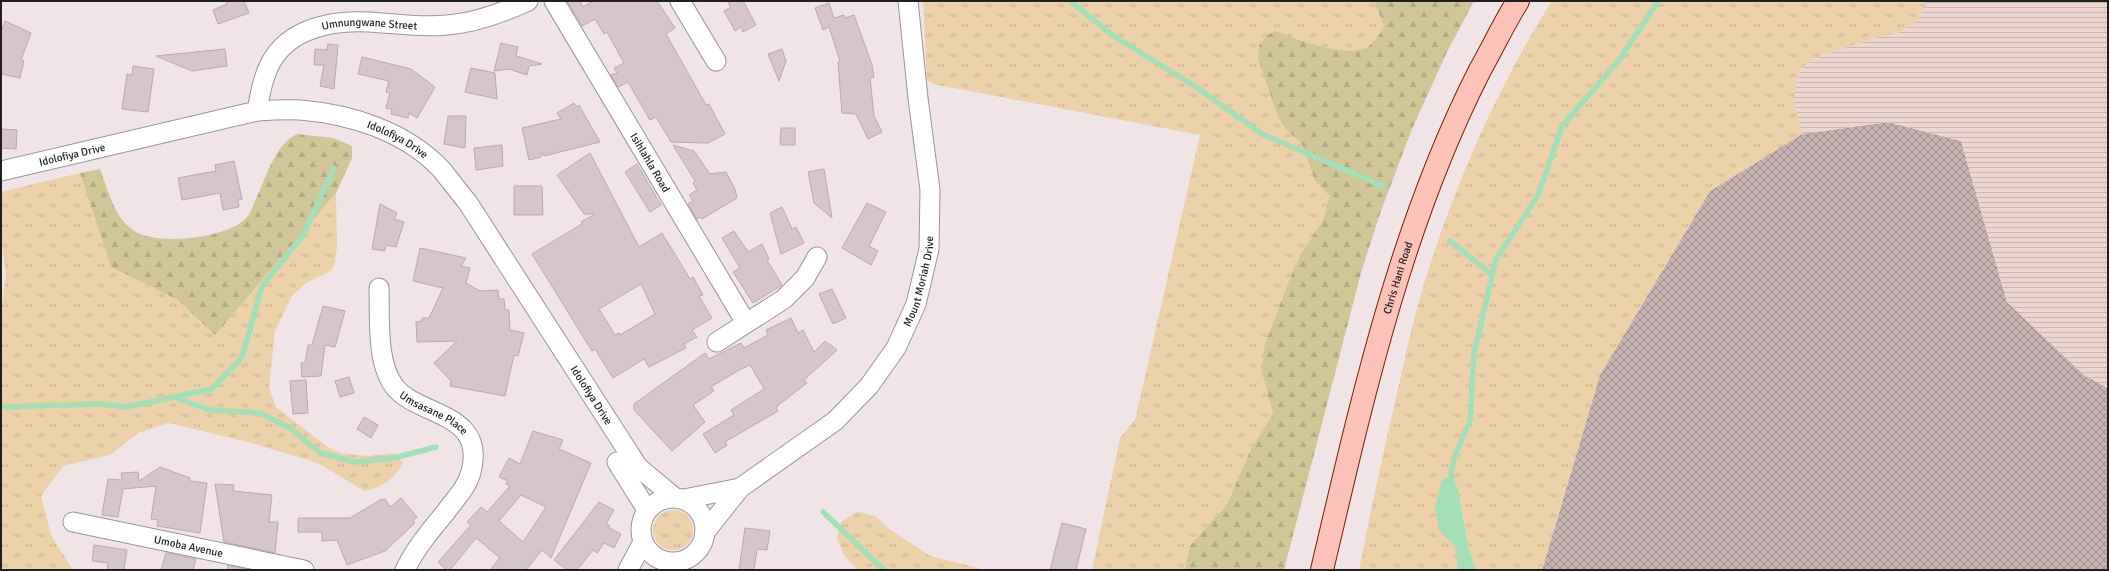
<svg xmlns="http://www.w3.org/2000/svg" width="2109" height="571" font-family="Signika,sans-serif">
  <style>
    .construction { fill: url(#construction-cross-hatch) }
    .farmland { fill: url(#farmland-rules) }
    .grass { fill: url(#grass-tufts) }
    .forest { fill: url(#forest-firs) }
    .water { fill: #a3dfb7 }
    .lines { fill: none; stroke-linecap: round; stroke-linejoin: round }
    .stream { stroke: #a3dfb7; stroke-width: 5.5 }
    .building { fill: #d7c5cd; stroke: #c2a6b3; fill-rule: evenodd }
    .minor-casing { stroke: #969696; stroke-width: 21 }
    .secondary-casing { stroke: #7b1a01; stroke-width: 24 }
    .minor { stroke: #fff; stroke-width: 19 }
    .secondary { stroke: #fcc1b7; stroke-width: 22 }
    .labels { text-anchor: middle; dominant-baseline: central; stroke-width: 4; stroke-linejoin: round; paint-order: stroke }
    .street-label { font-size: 11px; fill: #1f1f1f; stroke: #fff }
  </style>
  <defs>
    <pattern id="construction-cross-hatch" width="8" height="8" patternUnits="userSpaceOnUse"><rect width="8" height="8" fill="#c5b2b0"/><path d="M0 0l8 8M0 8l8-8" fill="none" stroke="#9f908f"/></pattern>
    <pattern id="farmland-rules" width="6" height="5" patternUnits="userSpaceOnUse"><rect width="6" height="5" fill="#efd5cf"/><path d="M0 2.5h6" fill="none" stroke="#ccb6b1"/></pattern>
    <pattern id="grass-tufts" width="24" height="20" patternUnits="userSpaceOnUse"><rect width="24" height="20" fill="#ecd1a9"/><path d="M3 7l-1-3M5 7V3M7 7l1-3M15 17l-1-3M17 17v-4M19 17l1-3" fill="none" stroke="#cab391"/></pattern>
    <pattern id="forest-firs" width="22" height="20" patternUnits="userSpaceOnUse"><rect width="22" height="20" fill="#d1c698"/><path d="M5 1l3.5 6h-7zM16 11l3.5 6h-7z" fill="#b3aa83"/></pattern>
  </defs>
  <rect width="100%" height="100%" fill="#f0e4e7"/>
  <path class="construction" d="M1888,122L1961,141L2007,302L2084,375L2108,388V570H1542L1600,375L1710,191L1802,134Z"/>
  <path class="farmland" d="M1927,1H2108V388L2084,375L2007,302L1961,141L1888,122L1802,134L1794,101L1796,82L1801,70L1810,61L1822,55L1878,37L1898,33L1915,24Z"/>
  <g class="grass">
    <path d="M923,1H1374L1384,26C1381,32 1375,41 1369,46C1350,60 1296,39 1276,31L1286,129L1302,144L1315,181L1331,196L1323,220L1300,255L1292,273L1265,344L1261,368L1273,414L1251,449L1227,504L1190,546L1185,570H1092L1120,438L1135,420L1200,135L933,84L927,80Z"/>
    <path d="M1552,1H1927L1915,24L1898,33L1878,37L1822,55L1810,61L1801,70L1796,82L1794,101L1802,134L1710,191L1600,375L1542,570H1359C1371,509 1384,449 1398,389C1407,348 1416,308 1429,268C1459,175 1499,84 1552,1Z"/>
    <path d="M80,173L111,267L178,300L215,334L336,193L337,248L334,267L329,272L306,283L292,296L275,331L269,388L276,407L329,448L341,453L368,456L395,453L403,463C395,479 382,488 364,491L318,463L248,442L169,423L138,433L110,455L63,466L41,496L51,535L73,570H1V312L6,274L1,239V192Z"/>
    <circle cx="673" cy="530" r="20"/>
    <path d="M857,512L875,516L889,529L930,556L986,570H858L844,555L837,539L841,522Z"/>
  </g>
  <g class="forest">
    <path d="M1374,1H1474L1447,52L1412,129L1382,208L1362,269L1284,570H1185L1190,546L1227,504L1251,449L1273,414L1261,368L1265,344L1292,273L1300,255L1323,220L1330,196L1315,181L1302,144L1286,129L1278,117L1258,58L1259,45L1269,34L1276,31C1296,39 1350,60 1369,46C1375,41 1381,32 1384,26Z"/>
    <path d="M297,134L333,138L352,146V158L336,193L215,335L178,300L111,267L80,173L100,169C106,185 111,203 120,217C123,222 133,231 138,233C162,245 228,238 246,218C251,213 253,205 256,199C266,178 275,144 297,134Z"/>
  </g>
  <path class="water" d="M1448,477L1457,486L1468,547L1476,570H1458L1455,546L1439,531L1435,506L1442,480Z"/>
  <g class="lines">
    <g class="stream">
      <path d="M1070,1L1112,35L1196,87L1262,134L1383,186"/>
      <path d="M1450,241L1492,275"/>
      <path d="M174,397L209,410L260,413L290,428L320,453L355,462L394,458L436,447"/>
      <path d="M1,407L100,404L126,407L212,389L242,357L262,286L303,235L334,168"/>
      <path d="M1453,487L1451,475L1454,458L1470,420L1474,353L1496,259L1538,195L1562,126L1619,60L1658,1"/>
      <path d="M823,512L884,570"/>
    </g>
  </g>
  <g class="building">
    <path d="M226,1H244L249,13L218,24L213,10L227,4Z"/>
    <path d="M567,1H580L583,7L593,1H657L675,28L666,34L706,105L709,104L725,134L708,143L671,142L656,117L650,120L628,82L618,87L611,75L617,73L614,68L624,63L607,32L604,34L595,19L582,26Z"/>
    <path d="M727,1H743L756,25L743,32L741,27L735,31L724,11L731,7Z"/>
    <path d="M829,3L834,18L844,15L845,18L854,15L872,65L874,77L870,78L874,116L882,132L868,139L856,114L842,113L838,62L840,61L829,27L823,30L815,8Z"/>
    <path d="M5,21L31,33L21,60L24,61L20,78L1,74V32Z"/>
    <path d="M501,43L518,47L516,56L542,64L529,66L527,75L509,69L494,71Z"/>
    <path d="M328,44L338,45L334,89L320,86L324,65H314L315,49L327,50Z"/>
    <path d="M225,49L227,66L192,71L156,56Z"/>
    <path d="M782,49L786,61L779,81L768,54Z"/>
    <path d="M362,57L411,69L435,87L417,118L409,113L408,118L391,114L392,109L386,108L390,93L386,92L389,81L358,74Z"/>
    <path d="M133,66L154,69L148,112L122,109L127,74L132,75Z"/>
    <path d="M471,68L495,73L497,99L465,92Z"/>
    <path d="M574,103L577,107L579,105L600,142L544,156L541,152V157L529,160L522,128L561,119L557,113Z"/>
    <path d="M448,116H466L465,148L444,144Z"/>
    <path d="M781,128H795V145H780Z"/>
    <path d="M1,129L17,130L16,149L1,148Z"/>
    <path d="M502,145L503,166L476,170L474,148Z"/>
    <path d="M673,145L694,151L710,174L726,172L735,189L737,198L702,219L700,217L697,219L688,204L693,201L689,195L697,190L693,183L695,181Z"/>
    <path d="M590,153L639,247L662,233L690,279L693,277L703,295L699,296L712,318L692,330L697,337L684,344L686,348L649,367L644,359L613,378L595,349L592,351L532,254L582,224L581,222L595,214H584L557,175ZM641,284L655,314L620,335L619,333L615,335L599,309Z"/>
    <path d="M234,161L242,199L238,200L239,207L223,210L220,193L182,200L178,178L216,171L215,165Z"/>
    <path d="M637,164L661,205L650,212L625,172Z"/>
    <path d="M824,169L832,218L814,203L808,172Z"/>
    <path d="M514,186H542L543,215H514Z"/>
    <path d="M867,203L886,212L869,246L878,251L871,265L842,248Z"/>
    <path d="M380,204L397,213L394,219L404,222L396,247L386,245L385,251L372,249Z"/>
    <path d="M782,207L792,229L796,227L804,243L781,254L770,213Z"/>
    <path d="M734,231L748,252L762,244L769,259L767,260L782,285L753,303L733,272L740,268L722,238Z"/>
    <path d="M420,248L466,258L461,266L470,268L466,283L480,291L498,290L499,299H504L505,310H509L510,330L524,333L518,356L514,355L505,396L450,386L451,381L434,363L457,341L417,342L416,322L422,321V318H429L443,288L413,281Z"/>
    <path d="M832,289L846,318L833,324L819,294Z"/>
    <path d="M323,306L345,311L335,347L325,345L321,376L302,377L301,363H305L308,345H312Z"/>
    <path d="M791,318L798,333L803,330L814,352L825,341L837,350L804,380L807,383L776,407L778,411L725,442L727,445L715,453L703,434L734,415L731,410L764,389L750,365L739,370L711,387L714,391L693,405L705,422L672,451L634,410V404L705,353L709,359L741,343L744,348L768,335L766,330Z"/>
    <path d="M349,377L354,393L340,397L335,381Z"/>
    <path d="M306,380L308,413L293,414L290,381Z"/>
    <path d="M364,417L378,425L371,438L357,429Z"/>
    <path d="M533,431L563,440L559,449L591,463L551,558L542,550L526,570H490L500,558L476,538L450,570H446L438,562L471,525L467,522L481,507L487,512L510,486L506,484L508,481L499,477L509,458L520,464ZM521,495L546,507L523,542L499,521Z"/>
    <path d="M160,467L190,478V481L207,483L200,533L157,526L158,520L151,519L156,486L123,489L118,517L102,515L108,479L122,480L121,473L138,472L139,481Z"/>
    <path d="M215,484L234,485L233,491L272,495L269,522H278L275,553L224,542Z"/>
    <path d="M401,498L417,517L413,521L415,523L385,551L347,565L337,540L322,541V532H298V518H350L380,500L385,499L390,507Z"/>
    <path d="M599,502L614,510L606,524L610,526L609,528L621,534L614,548L604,543L597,553L593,550L577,570H567L554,560Z"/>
    <path d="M1062,523L1086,529L1076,570H1050Z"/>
    <path d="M745,528L770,531L767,550L757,549L754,570H739Z"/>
    <path d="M94,545L127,550L124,570H107L108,563L92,561Z"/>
    <path d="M166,553L196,559L193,570H161Z"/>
    <path d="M228,565L250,570H227Z"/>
  </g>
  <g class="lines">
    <defs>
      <g id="minor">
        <path id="s1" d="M554,1L746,323"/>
        <path d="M680,1L716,61"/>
        <path id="s2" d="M257,111C260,94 263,77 271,62C290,28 333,20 368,22C394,23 420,28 447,25C475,23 502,13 528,1"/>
        <path id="s3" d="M1,171L257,111C271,110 286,109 300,110C350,114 405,131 441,169C450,180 459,192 468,203L638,467L674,497"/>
        <path id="s4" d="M379,288C380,316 376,362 394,386C417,417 487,411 471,472C467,488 454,500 445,513C430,531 415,549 405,570"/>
        <path d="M717,342L784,299L805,278L817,257"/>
        <path d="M638,467L617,462L647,510"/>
        <circle cx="673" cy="530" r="32"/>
        <path d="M684,499L740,488"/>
        <path id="s5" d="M73,522L304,570"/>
        <path id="s6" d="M705,532L740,488L835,421L869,386L896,348L916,304L929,249L930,190L918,98L908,1"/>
        <path d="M628,570L643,542"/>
      </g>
      <g id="secondary">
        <path id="s7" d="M1322,570C1362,400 1400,227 1480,70C1493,47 1504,23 1518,1"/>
      </g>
    </defs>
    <use href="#minor" class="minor-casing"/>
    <use href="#secondary" class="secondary-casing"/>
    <use href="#minor" class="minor"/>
    <use href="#secondary" class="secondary"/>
  </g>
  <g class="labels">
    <g class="street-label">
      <text stroke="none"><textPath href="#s2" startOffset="163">Umnungwane Street</textPath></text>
      <text stroke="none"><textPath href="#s3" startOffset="409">Idolofiya Drive</textPath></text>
      <text stroke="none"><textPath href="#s3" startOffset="73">Idolofiya Drive</textPath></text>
      <text stroke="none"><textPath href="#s1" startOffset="188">Isihlahla Road</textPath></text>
      <text stroke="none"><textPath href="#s7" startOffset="302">Chris Hani Road</textPath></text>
      <text stroke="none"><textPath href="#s6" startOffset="339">Mount Moriah Drive</textPath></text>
      <text stroke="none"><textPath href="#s3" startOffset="734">Idolofiya Drive</textPath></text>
      <text stroke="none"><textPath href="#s4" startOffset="149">Umsasane Place</textPath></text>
      <text stroke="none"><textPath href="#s5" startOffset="118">Umoba Avenue</textPath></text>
    </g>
  </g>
  <rect width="2109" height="571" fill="none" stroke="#1f1f1f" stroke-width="4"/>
</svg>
